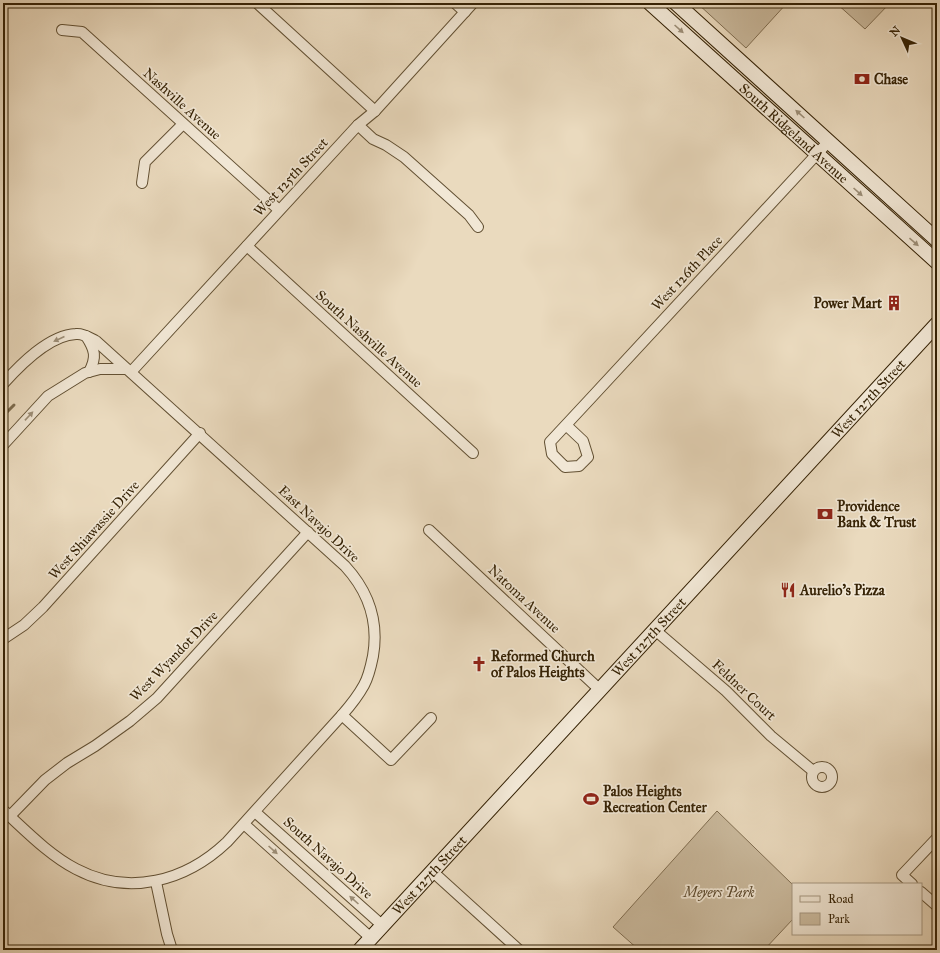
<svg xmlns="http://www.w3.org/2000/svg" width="940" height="953" font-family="'IM FELL Great Primer',serif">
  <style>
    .green { fill: #cbbb9f; stroke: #806e52 }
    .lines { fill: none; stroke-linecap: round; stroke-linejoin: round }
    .stream { stroke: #7c6b4e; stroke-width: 3 }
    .minor-casing { stroke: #625033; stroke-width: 12 }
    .secondary-casing { stroke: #352205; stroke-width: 16 }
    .minor { stroke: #f1e7d5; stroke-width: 10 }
    .secondary { stroke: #f1e7d5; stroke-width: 14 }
    .oneway { fill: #9c8e77 }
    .labels { text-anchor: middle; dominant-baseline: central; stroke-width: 3.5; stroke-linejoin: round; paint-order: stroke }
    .poi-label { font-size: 14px; font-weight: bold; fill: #352205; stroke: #f1e7d5; text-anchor: start }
    .street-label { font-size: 14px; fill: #352205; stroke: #f1e7d5 }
    .park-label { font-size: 14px; font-style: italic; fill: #5a482c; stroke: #f1e7d5 }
  </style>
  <rect width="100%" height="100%" fill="#eadabe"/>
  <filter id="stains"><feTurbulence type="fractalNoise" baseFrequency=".005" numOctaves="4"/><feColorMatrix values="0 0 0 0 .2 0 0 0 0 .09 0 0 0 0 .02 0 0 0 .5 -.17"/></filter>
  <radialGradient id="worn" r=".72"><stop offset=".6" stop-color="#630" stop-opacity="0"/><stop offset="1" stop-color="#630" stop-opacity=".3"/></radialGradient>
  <g class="green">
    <path d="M697,3H787L746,48Z"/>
    <path d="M836,3H890L865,29Z"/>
    <path d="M717,811L793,885V919L764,950H639L613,927Z"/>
  </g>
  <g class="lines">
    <path class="stream" d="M3,416L14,405"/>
    <defs>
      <g id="minor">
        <path d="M257,3L375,111"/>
        <path d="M455,3L465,12"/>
        <path d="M62,30L82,32L279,210"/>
        <path d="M358,125L373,139L386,145L404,157L469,215L478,227"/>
        <path d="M142,183L145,162L183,124"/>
        <path d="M247,246L473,453"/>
        <path d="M86,336C95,350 97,357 89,372"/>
        <path d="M131,372L358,125L375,111L473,3"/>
        <path d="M3,384C20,365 49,335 76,334C83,333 90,338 96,341L345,566C368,591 379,621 373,656C371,666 369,676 364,685C358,696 350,706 342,715L227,842C186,881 129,897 76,869C49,855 26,831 3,810"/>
        <path d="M566,425L583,441L588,457L579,466L565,467L552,454L550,442L591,398L829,141"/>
        <path d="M3,445L48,396L85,373L100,369H126"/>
        <path d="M429,530L600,690"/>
        <path d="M655,630L726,691L771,736L813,771"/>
        <path d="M3,639L24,625L43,607L200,433"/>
        <path d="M342,715L391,760L431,718"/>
        <circle cx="822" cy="777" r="10"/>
        <path d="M255,812L383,926"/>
        <path d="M10,816L45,780L67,763L95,746L130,721L157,698L308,532"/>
        <path d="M244,824L371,938"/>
        <path d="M433,872L519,950"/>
        <path d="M156,882L167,934L172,950"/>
        <path d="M912,884L902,875L937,838"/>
        <path d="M921,892L937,906"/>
      </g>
      <g id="secondary">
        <path id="s1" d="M650,3L937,262"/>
        <path d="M676,3L937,240"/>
        <path id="s2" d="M360,950L937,324"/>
      </g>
    </defs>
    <use href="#minor" class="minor-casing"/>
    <use href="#secondary" class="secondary-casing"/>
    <use href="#minor" class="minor"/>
    <use href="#secondary" class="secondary"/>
  </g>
  <defs><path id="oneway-solid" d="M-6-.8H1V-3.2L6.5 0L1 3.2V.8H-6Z"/></defs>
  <g class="oneway">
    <use href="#oneway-solid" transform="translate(679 29) rotate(42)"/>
    <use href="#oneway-solid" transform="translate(800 114) rotate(-138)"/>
    <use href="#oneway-solid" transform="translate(858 192) rotate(42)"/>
    <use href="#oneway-solid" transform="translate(914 242) rotate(41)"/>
    <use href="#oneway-solid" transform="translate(59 339) rotate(156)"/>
    <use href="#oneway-solid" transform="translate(29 416) rotate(-47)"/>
    <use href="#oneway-solid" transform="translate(273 850) rotate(42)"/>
    <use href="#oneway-solid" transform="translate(354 900) rotate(-138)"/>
  </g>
  <defs>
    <symbol id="bank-bare" viewBox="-9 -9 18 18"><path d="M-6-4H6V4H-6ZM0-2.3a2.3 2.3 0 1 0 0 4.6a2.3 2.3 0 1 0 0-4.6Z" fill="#8f2418" stroke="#f1e7d5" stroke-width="2.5" paint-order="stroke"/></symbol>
    <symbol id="building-bare" viewBox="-9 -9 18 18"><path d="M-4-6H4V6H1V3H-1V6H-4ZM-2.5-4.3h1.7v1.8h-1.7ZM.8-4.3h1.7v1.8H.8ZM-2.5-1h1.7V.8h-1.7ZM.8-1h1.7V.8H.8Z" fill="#8f2418" stroke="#f1e7d5" stroke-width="2.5" paint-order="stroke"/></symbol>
    <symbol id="restaurant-bare" viewBox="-9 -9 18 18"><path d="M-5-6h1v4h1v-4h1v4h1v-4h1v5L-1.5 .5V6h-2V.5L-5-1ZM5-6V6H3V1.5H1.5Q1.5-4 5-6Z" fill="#8f2418" stroke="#f1e7d5" stroke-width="2.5" paint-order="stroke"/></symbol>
    <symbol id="church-bare" viewBox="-9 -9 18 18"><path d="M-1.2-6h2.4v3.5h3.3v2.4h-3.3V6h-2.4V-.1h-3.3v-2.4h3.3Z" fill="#8f2418" stroke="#f1e7d5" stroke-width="2.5" paint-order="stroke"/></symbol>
    <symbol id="stadium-bare" viewBox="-9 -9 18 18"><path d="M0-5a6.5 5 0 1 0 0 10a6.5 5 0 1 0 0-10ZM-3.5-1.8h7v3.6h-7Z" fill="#8f2418" stroke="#f1e7d5" stroke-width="2.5" paint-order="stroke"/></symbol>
  </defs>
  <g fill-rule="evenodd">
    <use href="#bank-bare" x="851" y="68" width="22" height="22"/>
    <use href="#building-bare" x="883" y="292" width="22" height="22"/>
    <use href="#bank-bare" x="814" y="503" width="22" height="22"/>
    <use href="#restaurant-bare" x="777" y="579" width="22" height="22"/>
    <use href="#church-bare" x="468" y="653" width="22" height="22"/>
    <use href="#stadium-bare" x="580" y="788" width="22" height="22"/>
  </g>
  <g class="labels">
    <g class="poi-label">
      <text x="874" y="79">Chase</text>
      <text x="882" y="303" text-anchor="end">Power Mart</text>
      <text x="837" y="506">Providence<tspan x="837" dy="16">Bank &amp; Trust</tspan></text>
      <text x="800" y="590">Aurelio's Pizza</text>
      <text x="491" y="656">Reformed Church<tspan x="491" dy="16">of Palos Heights</tspan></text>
      <text x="603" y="791">Palos Heights<tspan x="603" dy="16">Recreation Center</tspan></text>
    </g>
    <g class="street-label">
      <text transform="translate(182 104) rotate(42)">Nashville Avenue</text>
      <text stroke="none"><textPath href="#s1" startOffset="194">South Ridgeland Avenue</textPath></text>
      <text transform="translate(291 177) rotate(-47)">West 125th Street</text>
      <text transform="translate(687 273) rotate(-47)">West 126th Place</text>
      <text transform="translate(369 339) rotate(42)">South Nashville Avenue</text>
      <text stroke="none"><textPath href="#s2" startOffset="750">West 127th Street</textPath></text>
      <text transform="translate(319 524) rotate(43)">East Navajo Drive</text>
      <text transform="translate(94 530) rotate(-48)">West Shiawassie Drive</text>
      <text transform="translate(524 599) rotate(43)">Natoma Avenue</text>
      <text stroke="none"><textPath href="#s2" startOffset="426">West 127th Street</textPath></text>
      <text transform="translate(174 656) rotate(-46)">West Wyandot Drive</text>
      <text transform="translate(744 690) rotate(43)">Feldner Court</text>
      <text transform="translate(328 858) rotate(42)">South Navajo Drive</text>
      <text stroke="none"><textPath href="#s2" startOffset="102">West 127th Street</textPath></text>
    </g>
    <g class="park-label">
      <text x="719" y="892">Meyers Park</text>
    </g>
  </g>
  <rect width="940" height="953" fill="none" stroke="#eadabe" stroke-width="16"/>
  <rect x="4" y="4" width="932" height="945" fill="none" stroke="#352205" stroke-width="2"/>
  <rect x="8" y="8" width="924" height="937" fill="none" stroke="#352205"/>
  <rect x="792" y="883" width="130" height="52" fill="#f1e7d5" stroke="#a69882"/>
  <rect x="800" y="896" width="20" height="6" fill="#f1e7d5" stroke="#a69882"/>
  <text x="828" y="903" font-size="12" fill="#352205">Road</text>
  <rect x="800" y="913" width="20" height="12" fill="#cbbb9f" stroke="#a69882"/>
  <text x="828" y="923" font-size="12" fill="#352205">Park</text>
  <g transform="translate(902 38) rotate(314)" stroke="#f1e7d5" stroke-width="3" paint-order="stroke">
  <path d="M0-3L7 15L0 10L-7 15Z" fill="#352205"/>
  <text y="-6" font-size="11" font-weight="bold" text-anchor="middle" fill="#352205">N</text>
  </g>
  <rect width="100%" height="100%" filter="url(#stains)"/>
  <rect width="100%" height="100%" fill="url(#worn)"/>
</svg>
